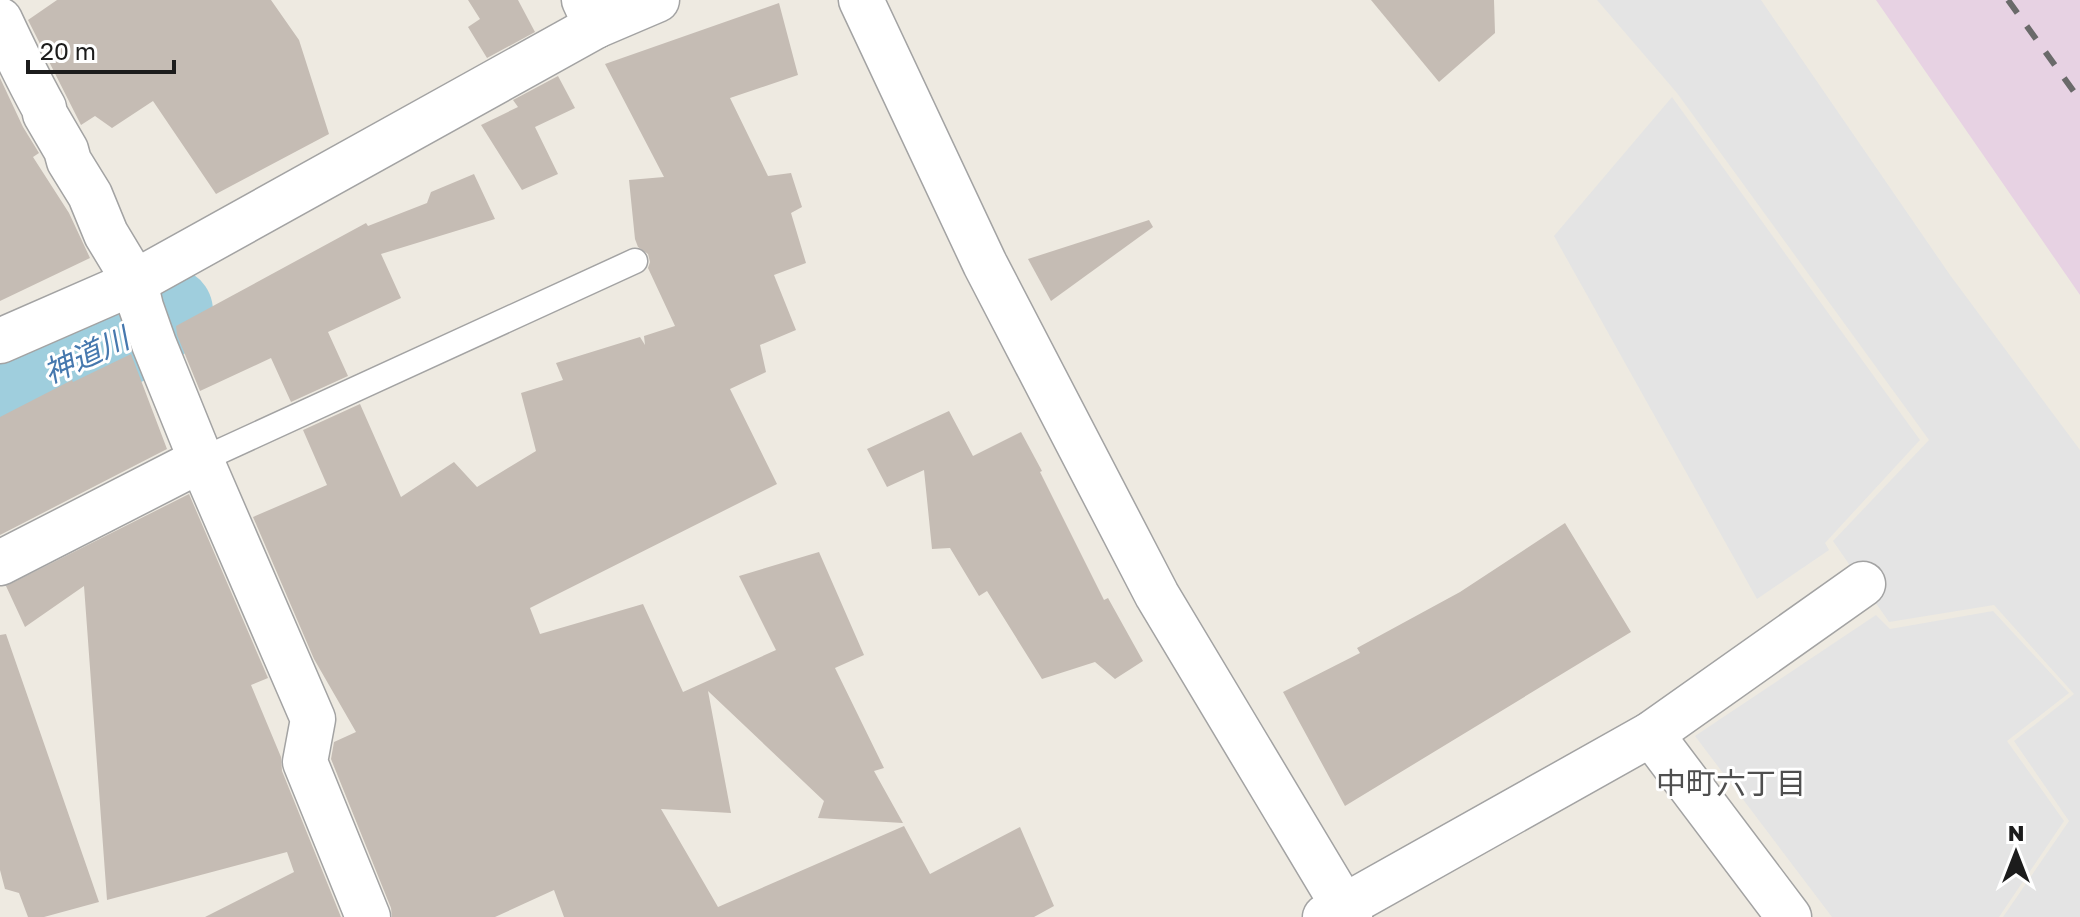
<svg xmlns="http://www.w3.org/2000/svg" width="2080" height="917" font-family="'Golos Text','Noto Sans JP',sans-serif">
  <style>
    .industrial { fill: #e7d2e3 }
    .parking { fill: #e4e4e4 }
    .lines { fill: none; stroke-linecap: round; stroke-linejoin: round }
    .river { stroke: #9fcedd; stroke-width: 88 }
    .building { fill: #c5bcb4 }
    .service-casing { stroke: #a3a3a3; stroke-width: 27 }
    .minor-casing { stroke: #a3a3a3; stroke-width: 47 }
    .tertiary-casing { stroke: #a3a3a3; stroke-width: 47 }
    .service { stroke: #fff; stroke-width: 24 }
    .minor { stroke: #fff; stroke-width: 44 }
    .tertiary { stroke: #fff; stroke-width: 44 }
    .rail { stroke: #6a6a6a; stroke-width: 6; stroke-dasharray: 16 16; stroke-linecap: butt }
    .labels { text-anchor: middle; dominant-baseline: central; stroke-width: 6; stroke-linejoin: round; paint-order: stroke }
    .water-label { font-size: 30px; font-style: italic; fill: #4678ae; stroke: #fff }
    .neighbourhood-label { font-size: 30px; fill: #4f4f4f; stroke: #fff }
  </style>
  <rect width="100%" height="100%" fill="#eeeae1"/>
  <path class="industrial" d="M1876,0H2080V295Z"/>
  <g class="parking">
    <path d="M1597,0H1761L1950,275L2080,450V917H2003L2069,821L2014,741L2074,694L1994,605L1889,622L1833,541L1929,440L1677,93Z"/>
    <path d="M1672,97L1920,440L1825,543L1829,550L1757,599L1554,236Z"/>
    <path d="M1993,611L2069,693L2007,741L2064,821L1999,917H1832L1695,736L1876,615L1890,629Z"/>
  </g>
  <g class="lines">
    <path class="river" d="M0,394L57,373L125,341L169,311"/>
  </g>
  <g class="building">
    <path d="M57,0H271L299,40L329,134L216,194L153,101L112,128L95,116L81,125L28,20Z"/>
    <path d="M468,0H518L535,32L487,58L468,27L480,19Z"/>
    <path d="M1371,0H1494L1495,33L1439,82Z"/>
    <path d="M779,3L798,75L730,98L768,176L791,173L802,207L791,213L806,263L774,275L796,330L760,345L766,372L730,389L777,484L530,608L540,634L643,604L683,692L776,650L739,576L819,552L864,655L835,668L884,768L874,771L903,823L818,818L824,801L708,691L731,813L661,809L718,907L904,826L930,874L1020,827L1054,906L1034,917H564L554,890L495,917H392L391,908L331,759L334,742L356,732L314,659L253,517L327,485L303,430L360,404L401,497L454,462L477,487L536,451L521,393L563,380L556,363L640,337L645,345L644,336L675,326L648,268L650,262L648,254L638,247L635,239L629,180L664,177L605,64Z"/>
    <path d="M558,76L575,108L535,127L558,174L522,190L481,125L518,107L513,100Z"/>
    <path d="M0,78L23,127L39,153L33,157L69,213L90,258L0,301Z"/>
    <path d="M474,174L495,219L381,254L401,298L328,332L348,376L291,402L271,358L200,391L177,335L176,326L366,223L368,226L427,203L431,192Z"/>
    <path d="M1149,220L1153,227L1051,301L1028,259Z"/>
    <path d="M131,354L167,449L0,535V417L72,380L73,382Z"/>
    <path d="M949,411L973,456L1021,432L1042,471L1040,472L1104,600L1108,598L1143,661L1115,679L1095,662L1042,679L987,591L979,596L950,548L932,549L924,470L887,487L867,449Z"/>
    <path d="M189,494L268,678L251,685L281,757L282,771L341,917H205L294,872L287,852L107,900L84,586L25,627L6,586Z"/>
    <path d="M1565,523L1631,632L1345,806L1283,692L1360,653L1357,648L1460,592Z"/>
    <path d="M6,634L99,902L44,917H28L19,893L5,889L0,870V635Z"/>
  </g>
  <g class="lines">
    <defs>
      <path id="service" d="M201,460L635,261"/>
      <g id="minor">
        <path d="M0,20C14,50 28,79 44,108L45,114L66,150L69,161L90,195L106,234L135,282L141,307L154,344L201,460L313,719L305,762L368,917"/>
        <path d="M0,341L135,282L596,26"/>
        <path d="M0,563L201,460"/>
        <path d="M1651,734L1789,917"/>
        <path d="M1325,917L1651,734L1863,584"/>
      </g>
      <g id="tertiary">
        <path d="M584,0L596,26L657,0"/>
        <path d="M861,0L985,264L1157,595L1350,917"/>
      </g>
    </defs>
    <use href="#service" class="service-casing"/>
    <use href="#minor" class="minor-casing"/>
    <use href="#tertiary" class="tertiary-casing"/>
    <use href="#service" class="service"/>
    <use href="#minor" class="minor"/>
    <use href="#tertiary" class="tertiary"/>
    <path class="rail" d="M2008,0L2080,100"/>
  </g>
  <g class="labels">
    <g class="water-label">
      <text transform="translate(86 355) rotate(-25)">神道川</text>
    </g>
    <g class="neighbourhood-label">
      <text x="1731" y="783">中町六丁目</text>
    </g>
  </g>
  <g transform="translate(2016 853)" stroke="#ffffff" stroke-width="6" paint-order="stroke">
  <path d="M0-6L14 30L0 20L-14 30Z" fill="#1c1c1c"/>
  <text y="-12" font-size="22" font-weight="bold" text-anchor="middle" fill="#1c1c1c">N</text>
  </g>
  <path d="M28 60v12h146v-12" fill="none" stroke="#1c1c1c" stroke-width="4"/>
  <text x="40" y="60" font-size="24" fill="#1c1c1c" stroke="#ffffff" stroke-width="6" paint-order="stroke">20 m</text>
</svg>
